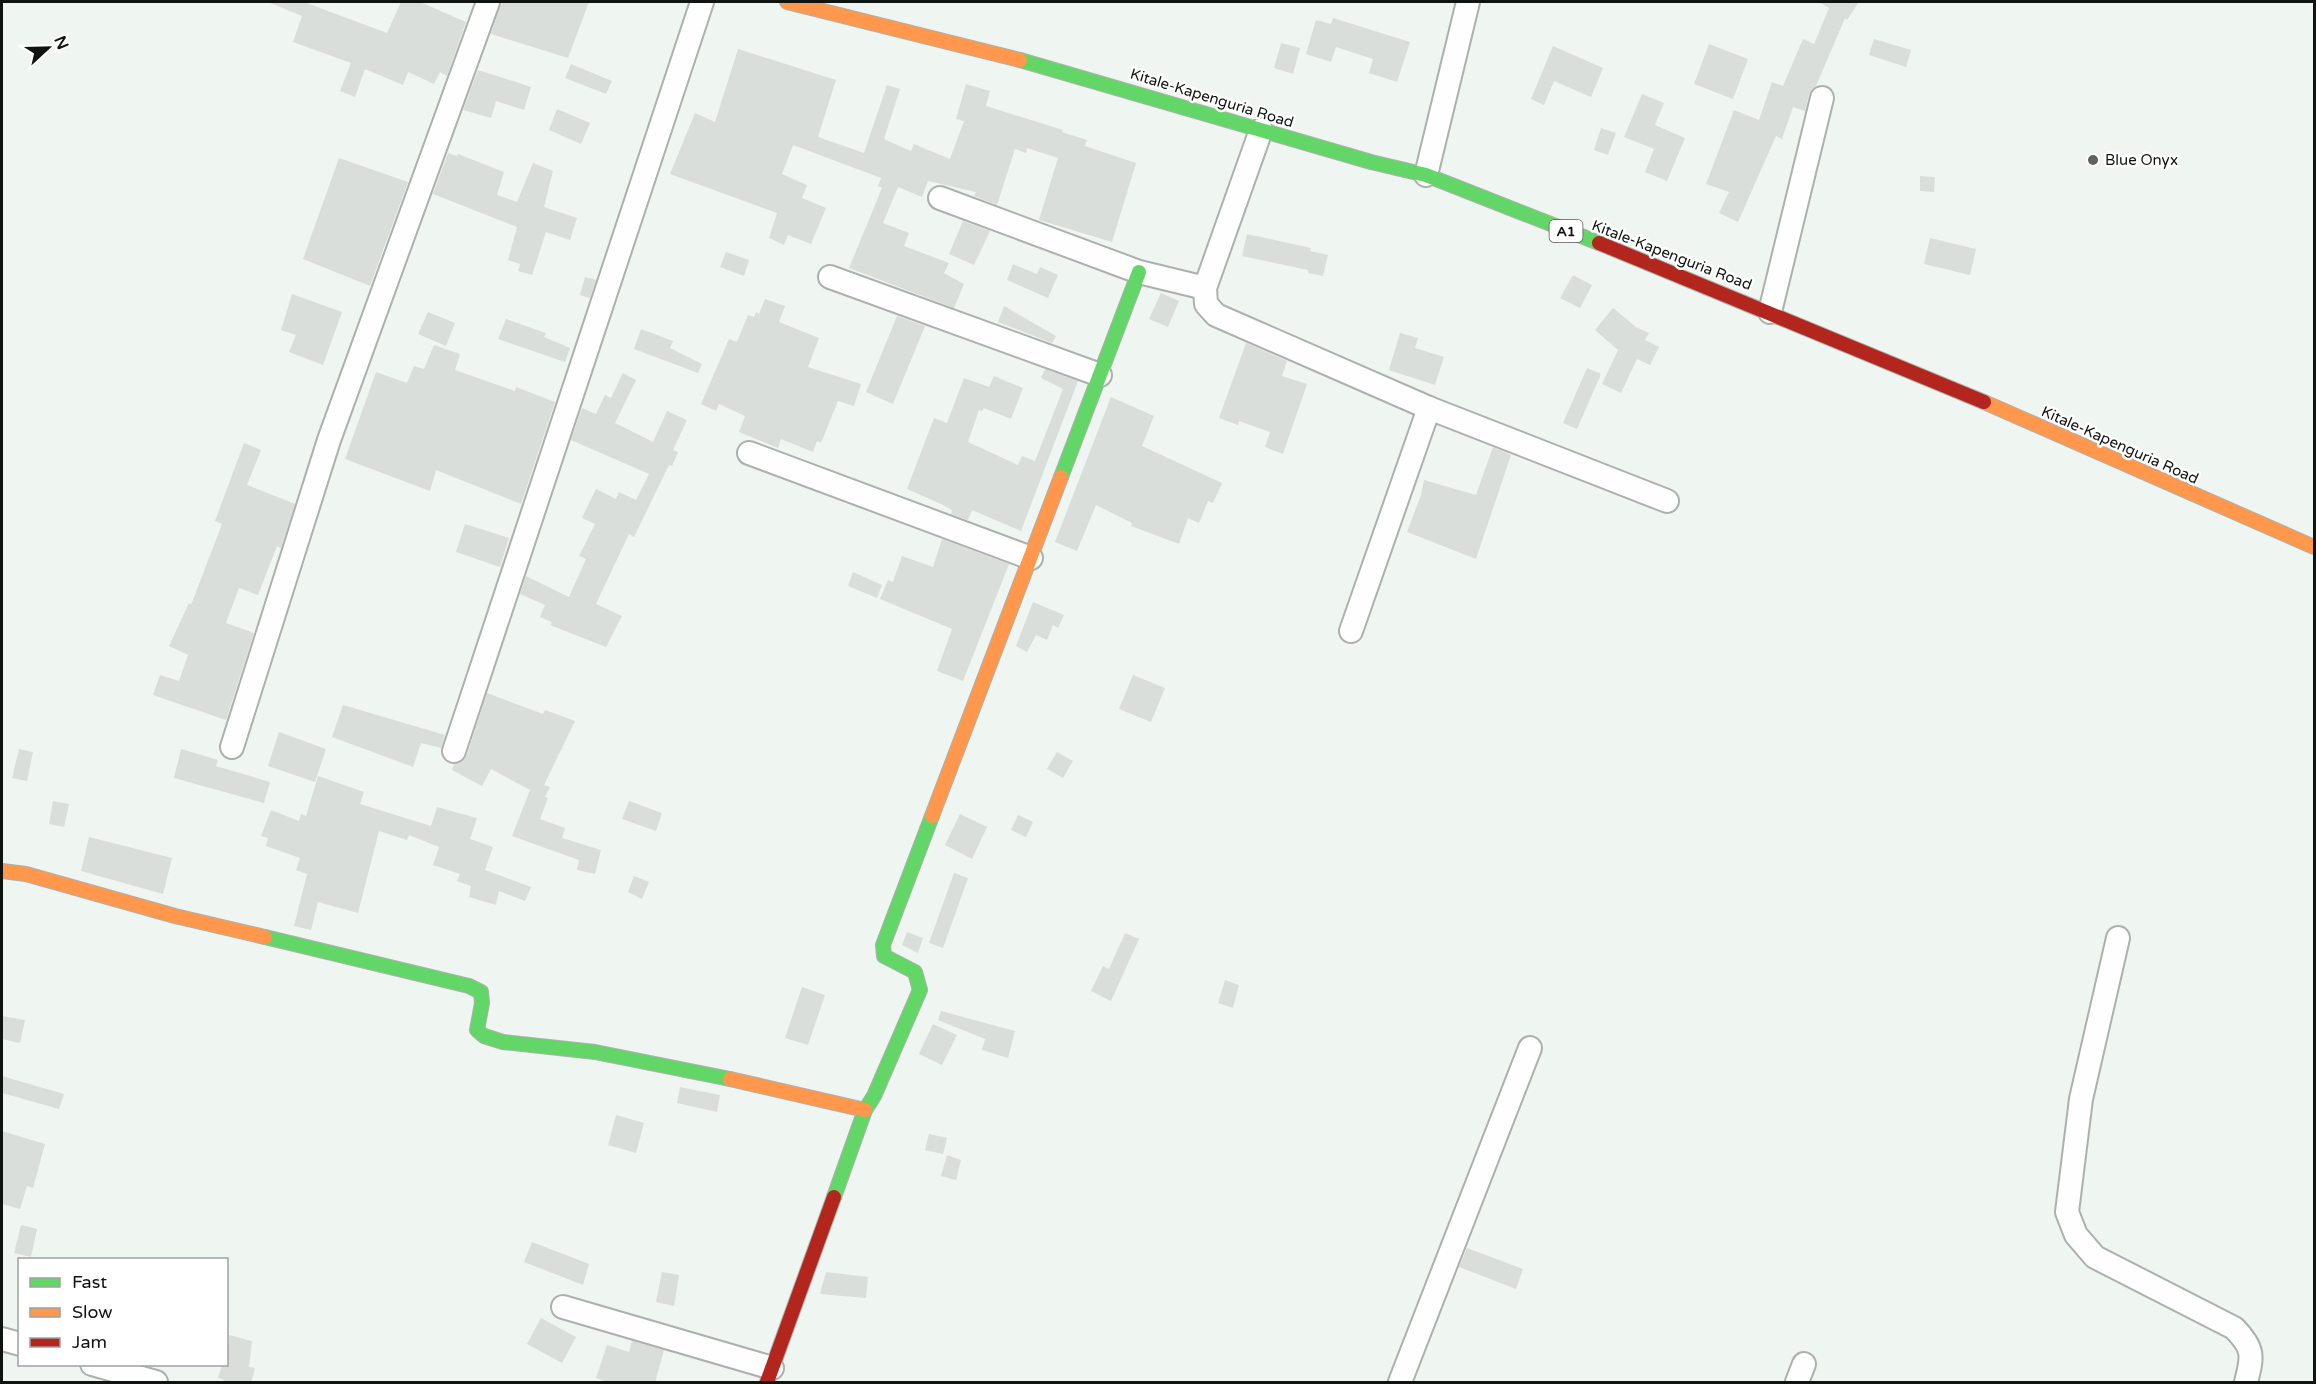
<svg xmlns="http://www.w3.org/2000/svg" width="2316" height="1384" font-family="'Varela Round',sans-serif">
  <style>
    .building { fill: #d9dedb }
    .lines { fill: none; stroke-linecap: round; stroke-linejoin: round }
    .street-casing { stroke: #adb1ad; stroke-width: 26 }
    .fast-casing { stroke: #adb1ad; stroke-width: 16 }
    .slow-casing { stroke: #adb1ad; stroke-width: 16 }
    .jam-casing { stroke: #adb1ad; stroke-width: 16 }
    .street { stroke: #fdfefd; stroke-width: 22 }
    .fast { stroke: #63d668; stroke-width: 14 }
    .slow { stroke: #ff974d; stroke-width: 14 }
    .jam { stroke: #b3261e; stroke-width: 14 }
    .poi-dot { fill: #5e635f; stroke: #fff; stroke-width: 2 }
    .labels { text-anchor: middle; dominant-baseline: central; stroke-width: 5; stroke-linejoin: round; paint-order: stroke }
    .shield { fill: #fff; stroke: #585a58; stroke-width: 1.5 }
    .shield-label { font-size: 14px; font-weight: bold; fill: #101411 }
    .street-label { font-size: 15px; fill: #101411; stroke: #fff }
    .poi-label { font-size: 15px; fill: #101411; stroke: #fff; text-anchor: start }
  </style>
  <rect width="100%" height="100%" fill="#eff5f0"/>
  <g class="building">
    <path d="M268,2H304L387,33L401,2H420L466,22L447,76L440,72L434,84L408,72L403,85L365,69L355,97L340,91L351,63L293,42L302,16Z"/>
    <path d="M501,2H589L568,58L491,34Z"/>
    <path d="M1819,2H1859L1847,20L1845,18L1816,86L1809,94L1805,111L1793,107L1782,139L1776,136L1738,222L1719,213L1729,192L1706,184L1734,110L1759,120L1772,82L1783,86L1803,39L1814,44L1829,8Z"/>
    <path d="M1333,18L1410,42L1397,82L1369,73L1373,59L1336,47L1331,62L1306,54L1316,20L1331,24Z"/>
    <path d="M1874,39L1911,50L1906,67L1869,55Z"/>
    <path d="M1281,43L1300,48L1293,74L1274,68Z"/>
    <path d="M1709,44L1748,59L1733,99L1694,84Z"/>
    <path d="M1553,46L1603,68L1591,97L1554,81L1544,105L1531,99Z"/>
    <path d="M738,49L836,80L818,137L864,153L887,85L900,89L884,139L911,151L914,144L950,159L964,121L956,119L966,84L990,91L986,106L1063,130L1062,132L1087,140L1085,146L1136,163L1112,242L1039,220L1058,158L1027,148L1026,153L1015,149L997,205L974,196L976,192L928,181L922,197L898,187L883,223L909,233L904,246L949,263L944,273L964,284L954,308L849,268L882,188L878,186L881,178L793,145L782,174L807,185L802,198L826,208L811,244L788,235L784,245L769,238L777,213L670,174L695,113L715,122Z"/>
    <path d="M571,64L612,81L606,94L565,78Z"/>
    <path d="M478,70L531,87L524,110L496,101L491,118L463,110Z"/>
    <path d="M1642,94L1664,103L1655,125L1685,138L1667,181L1645,172L1654,149L1624,137Z"/>
    <path d="M557,109L590,123L581,144L549,130Z"/>
    <path d="M1601,128L1616,133L1608,155L1594,150Z"/>
    <path d="M448,153L457,156L458,154L504,172L497,195L517,202L533,163L553,171L544,207L577,218L570,240L546,232L532,275L518,271L520,264L508,260L517,227L433,194Z"/>
    <path d="M339,158L408,182L370,286L303,259Z"/>
    <path d="M1920,176L1935,177L1934,192L1920,191Z"/>
    <path d="M963,221L990,231L974,265L949,254Z"/>
    <path d="M1247,234L1311,248L1310,251L1328,255L1323,276L1308,273V270L1242,256Z"/>
    <path d="M1930,238L1976,249L1970,275L1924,264Z"/>
    <path d="M726,252L749,260L744,276L720,267Z"/>
    <path d="M1013,264L1037,274L1040,267L1058,275L1048,298L1007,280Z"/>
    <path d="M1573,275L1592,285L1580,308L1560,298Z"/>
    <path d="M585,277L596,280L590,298L580,295Z"/>
    <path d="M1161,293L1179,301L1168,327L1149,319Z"/>
    <path d="M292,294L342,312L323,365L289,352L296,335L281,330Z"/>
    <path d="M765,299L785,306L779,322L819,338L808,367L861,384L854,406L838,401L821,443L817,441L813,452L781,439L778,448L739,432L745,416L719,404L716,411L701,404L729,339L737,342L748,315L754,317L756,312L759,314Z"/>
    <path d="M1004,306L1056,336L1052,343L998,322Z"/>
    <path d="M1613,308L1636,327L1649,333L1645,340L1659,347L1650,365L1637,359L1621,393L1602,384L1618,350L1595,330Z"/>
    <path d="M428,312L455,323L446,346L418,334Z"/>
    <path d="M897,316L925,326L893,404L866,392Z"/>
    <path d="M506,319L546,333L544,337L570,348L565,362L498,339Z"/>
    <path d="M641,329L673,341L670,348L702,364L698,373L634,349Z"/>
    <path d="M1400,333L1418,338L1415,348L1444,357L1435,385L1389,370Z"/>
    <path d="M1246,343L1287,361L1282,376L1307,384L1283,454L1265,447L1270,432L1239,421L1238,425L1219,418Z"/>
    <path d="M434,345L460,354L455,370L515,391L516,387L555,402L521,504L436,470L430,491L345,459L376,372L407,383L414,366L424,369Z"/>
    <path d="M1587,368L1601,374L1577,429L1563,423Z"/>
    <path d="M1045,369L1078,381L1021,531L972,510L968,520L951,514L952,510L941,504L907,489L934,418L947,423L964,378L989,387L994,376L1023,388L1011,419L984,408L982,411L979,410L968,442L1018,465L1022,456L1035,461L1063,389L1041,378Z"/>
    <path d="M623,373L636,380L615,423L653,442L667,411L687,420L673,450L678,452L672,466L669,465L634,537L629,534L596,604L622,616L606,647L550,625L552,622L540,617L545,605L520,594L526,576L569,597L586,559L579,556L595,524L582,518L596,489L616,499L619,492L636,500L649,474L571,440L582,408L596,414L605,395L611,398Z"/>
    <path d="M1111,397L1154,416L1142,446L1222,483L1213,503L1208,501L1199,523L1188,518L1179,544L1131,526L1132,523L1096,505L1077,551L1055,542Z"/>
    <path d="M244,443L261,450L247,485L295,504L281,548L277,546L258,595L239,588L226,623L254,633L226,720L153,695L160,675L179,681L188,655L169,646L189,603L191,605L222,524L215,521Z"/>
    <path d="M1493,447L1511,455L1476,559L1407,532L1421,495L1424,480L1476,495Z"/>
    <path d="M465,524L509,538L500,567L456,552Z"/>
    <path d="M942,539L1009,564L963,681L937,671L952,629L880,599L888,580L893,582L902,556L933,567Z"/>
    <path d="M853,572L882,585L877,598L848,586Z"/>
    <path d="M1033,602L1064,615L1058,628L1053,625L1047,640L1036,635L1027,652L1016,646Z"/>
    <path d="M1133,675L1165,688L1151,722L1119,709Z"/>
    <path d="M487,693L543,714L545,710L575,721L544,785L550,787L545,797L548,798L540,819L565,828L562,838L601,850L595,874L577,870L579,860L512,836L530,790L491,769L482,786L452,770L454,764L462,761L467,755Z"/>
    <path d="M343,705L445,735L441,748L421,743L413,767L332,737Z"/>
    <path d="M279,732L326,749L315,782L268,766Z"/>
    <path d="M19,749L33,752L27,781L12,778Z"/>
    <path d="M181,749L218,760L216,766L270,782L264,803L174,778Z"/>
    <path d="M1057,752L1073,761L1063,778L1047,769Z"/>
    <path d="M318,776L364,792L360,804L431,826L437,807L477,818L470,839L493,847L485,870L531,887L525,901L499,891L496,905L469,897L471,886L457,881L460,874L433,865L439,847L409,835L407,840L379,831L358,913L318,902L311,930L294,926L307,874L296,870L300,858L266,846L268,838L261,836L271,810L299,821L301,814L306,816Z"/>
    <path d="M53,801L69,804L64,827L49,824Z"/>
    <path d="M629,801L662,813L656,831L622,819Z"/>
    <path d="M960,814L987,827L972,859L945,845Z"/>
    <path d="M1018,815L1033,822L1026,837L1011,830Z"/>
    <path d="M89,837L172,858L163,894L81,871Z"/>
    <path d="M954,873L968,878L943,948L929,943Z"/>
    <path d="M634,876L649,882L642,899L628,892Z"/>
    <path d="M907,932L923,938L918,953L902,945Z"/>
    <path d="M1125,933L1139,939L1111,1001L1091,991L1103,966L1109,969Z"/>
    <path d="M1225,980L1239,985L1233,1008L1218,1003Z"/>
    <path d="M802,987L825,995L808,1045L785,1038Z"/>
    <path d="M941,1011L1015,1031L1008,1058L982,1050L985,1039L938,1020Z"/>
    <path d="M2,1016L25,1020L20,1043L2,1039Z"/>
    <path d="M933,1024L957,1035L942,1065L919,1054Z"/>
    <path d="M2,1076L64,1094L59,1109L2,1093Z"/>
    <path d="M680,1087L720,1095L717,1112L677,1103Z"/>
    <path d="M616,1115L644,1123L636,1153L608,1145Z"/>
    <path d="M2,1131L45,1144L33,1188L27,1186L20,1209L2,1204Z"/>
    <path d="M929,1134L947,1138L943,1154L925,1150Z"/>
    <path d="M947,1155L961,1160L956,1180L941,1176Z"/>
    <path d="M21,1225L37,1229L31,1257L14,1253Z"/>
    <path d="M532,1242L589,1264L583,1285L524,1262Z"/>
    <path d="M1467,1248L1523,1269L1516,1289L1459,1267Z"/>
    <path d="M662,1272L679,1275L674,1306L656,1302Z"/>
    <path d="M826,1272L868,1277L866,1298L820,1294Z"/>
    <path d="M541,1318L576,1337L562,1363L527,1344Z"/>
    <path d="M229,1335L252,1341L249,1367L255,1368L251,1383H223L224,1380L218,1378L222,1365H226Z"/>
    <path d="M632,1341L664,1350L655,1383H610L596,1378L607,1345L629,1352Z"/>
  </g>
  <g class="lines">
    <defs>
      <g id="street">
        <path d="M1261,130L1205,288L1206,304L1216,315L1429,408L1667,501"/>
        <path d="M1426,175L1468,2"/>
        <path d="M940,198L1139,272L1205,288"/>
        <path d="M830,277L1100,375"/>
        <path d="M1770,312L1822,98"/>
        <path d="M749,453L1031,558"/>
        <path d="M1351,631L1429,408"/>
        <path d="M232,747L329,440L488,2"/>
        <path d="M454,751L702,2"/>
        <path d="M2118,938L2081,1099L2067,1212L2076,1235L2095,1257L2234,1328C2254,1348 2253,1356 2246,1382"/>
        <path d="M563,1307L772,1368"/>
        <path d="M2,1339L20,1344"/>
        <path d="M92,1364L156,1382"/>
        <path d="M1400,1382L1530,1048"/>
        <path d="M1797,1382L1804,1364"/>
      </g>
      <g id="fast">
        <path d="M1020,60L1371,162L1426,175L1599,243"/>
        <path d="M1061,477L1139,272"/>
        <path d="M265,937L469,986L481,992L482,1003L477,1030L484,1036L503,1042L595,1052L730,1079"/>
        <path d="M834,1197L865,1110L874,1096L920,990L915,972L884,956L883,945L932,816"/>
      </g>
      <g id="slow">
        <path d="M787,2L1020,60"/>
        <path d="M1984,402L2314,547"/>
        <path d="M932,816L1061,477"/>
        <path d="M2,871L26,874L175,916L265,937"/>
        <path d="M730,1079L865,1110"/>
      </g>
      <g id="jam">
        <path d="M1599,243L1984,402"/>
        <path d="M767,1382L834,1197"/>
      </g>
    </defs>
    <use href="#street" class="street-casing"/>
    <use href="#fast" class="fast-casing"/>
    <use href="#slow" class="slow-casing"/>
    <use href="#jam" class="jam-casing"/>
    <use href="#street" class="street"/>
    <use href="#fast" class="fast"/>
    <use href="#slow" class="slow"/>
    <use href="#jam" class="jam"/>
  </g>
  <circle class="poi-dot" cx="2093" cy="160" r="6"/>
  <g class="labels">
    <rect class="shield" x="1549.5" y="220" width="33" height="22" rx="4.5"/>
    <g class="shield-label">
      <text x="1566" y="231">A1</text>
    </g>
    <g class="street-label">
      <text transform="translate(1212 98) rotate(17)">Kitale-Kapenguria Road</text>
      <text transform="translate(1672 255) rotate(21)">Kitale-Kapenguria Road</text>
      <text transform="translate(2120 445) rotate(24)">Kitale-Kapenguria Road</text>
    </g>
    <g class="poi-label">
      <text x="2105" y="160">Blue Onyx</text>
    </g>
  </g>
  <rect width="2316" height="1384" fill="none" stroke="#101411" stroke-width="6"/>
  <rect x="18" y="1258" width="210" height="108" fill="#ffffff" stroke="#9fa1a0" stroke-width="1.5"/>
  <rect x="30" y="1278" width="30" height="9" fill="#63d668" stroke="#9fa1a0" stroke-width="1.5"/>
  <text x="72" y="1288" font-size="18" fill="#101411">Fast</text>
  <rect x="30" y="1308" width="30" height="9" fill="#ff974d" stroke="#9fa1a0" stroke-width="1.5"/>
  <text x="72" y="1318" font-size="18" fill="#101411">Slow</text>
  <rect x="30" y="1338" width="30" height="9" fill="#b3261e" stroke="#9fa1a0" stroke-width="1.5"/>
  <text x="72" y="1348" font-size="18" fill="#101411">Jam</text>
  <g transform="translate(48 48) rotate(68)" stroke="#ffffff" stroke-width="4.5" paint-order="stroke">
  <path d="M0-4.5L10 22L0 15L-10 22Z" fill="#101411"/>
  <text y="-9" font-size="16" font-weight="bold" text-anchor="middle" fill="#101411">N</text>
  </g>
</svg>
